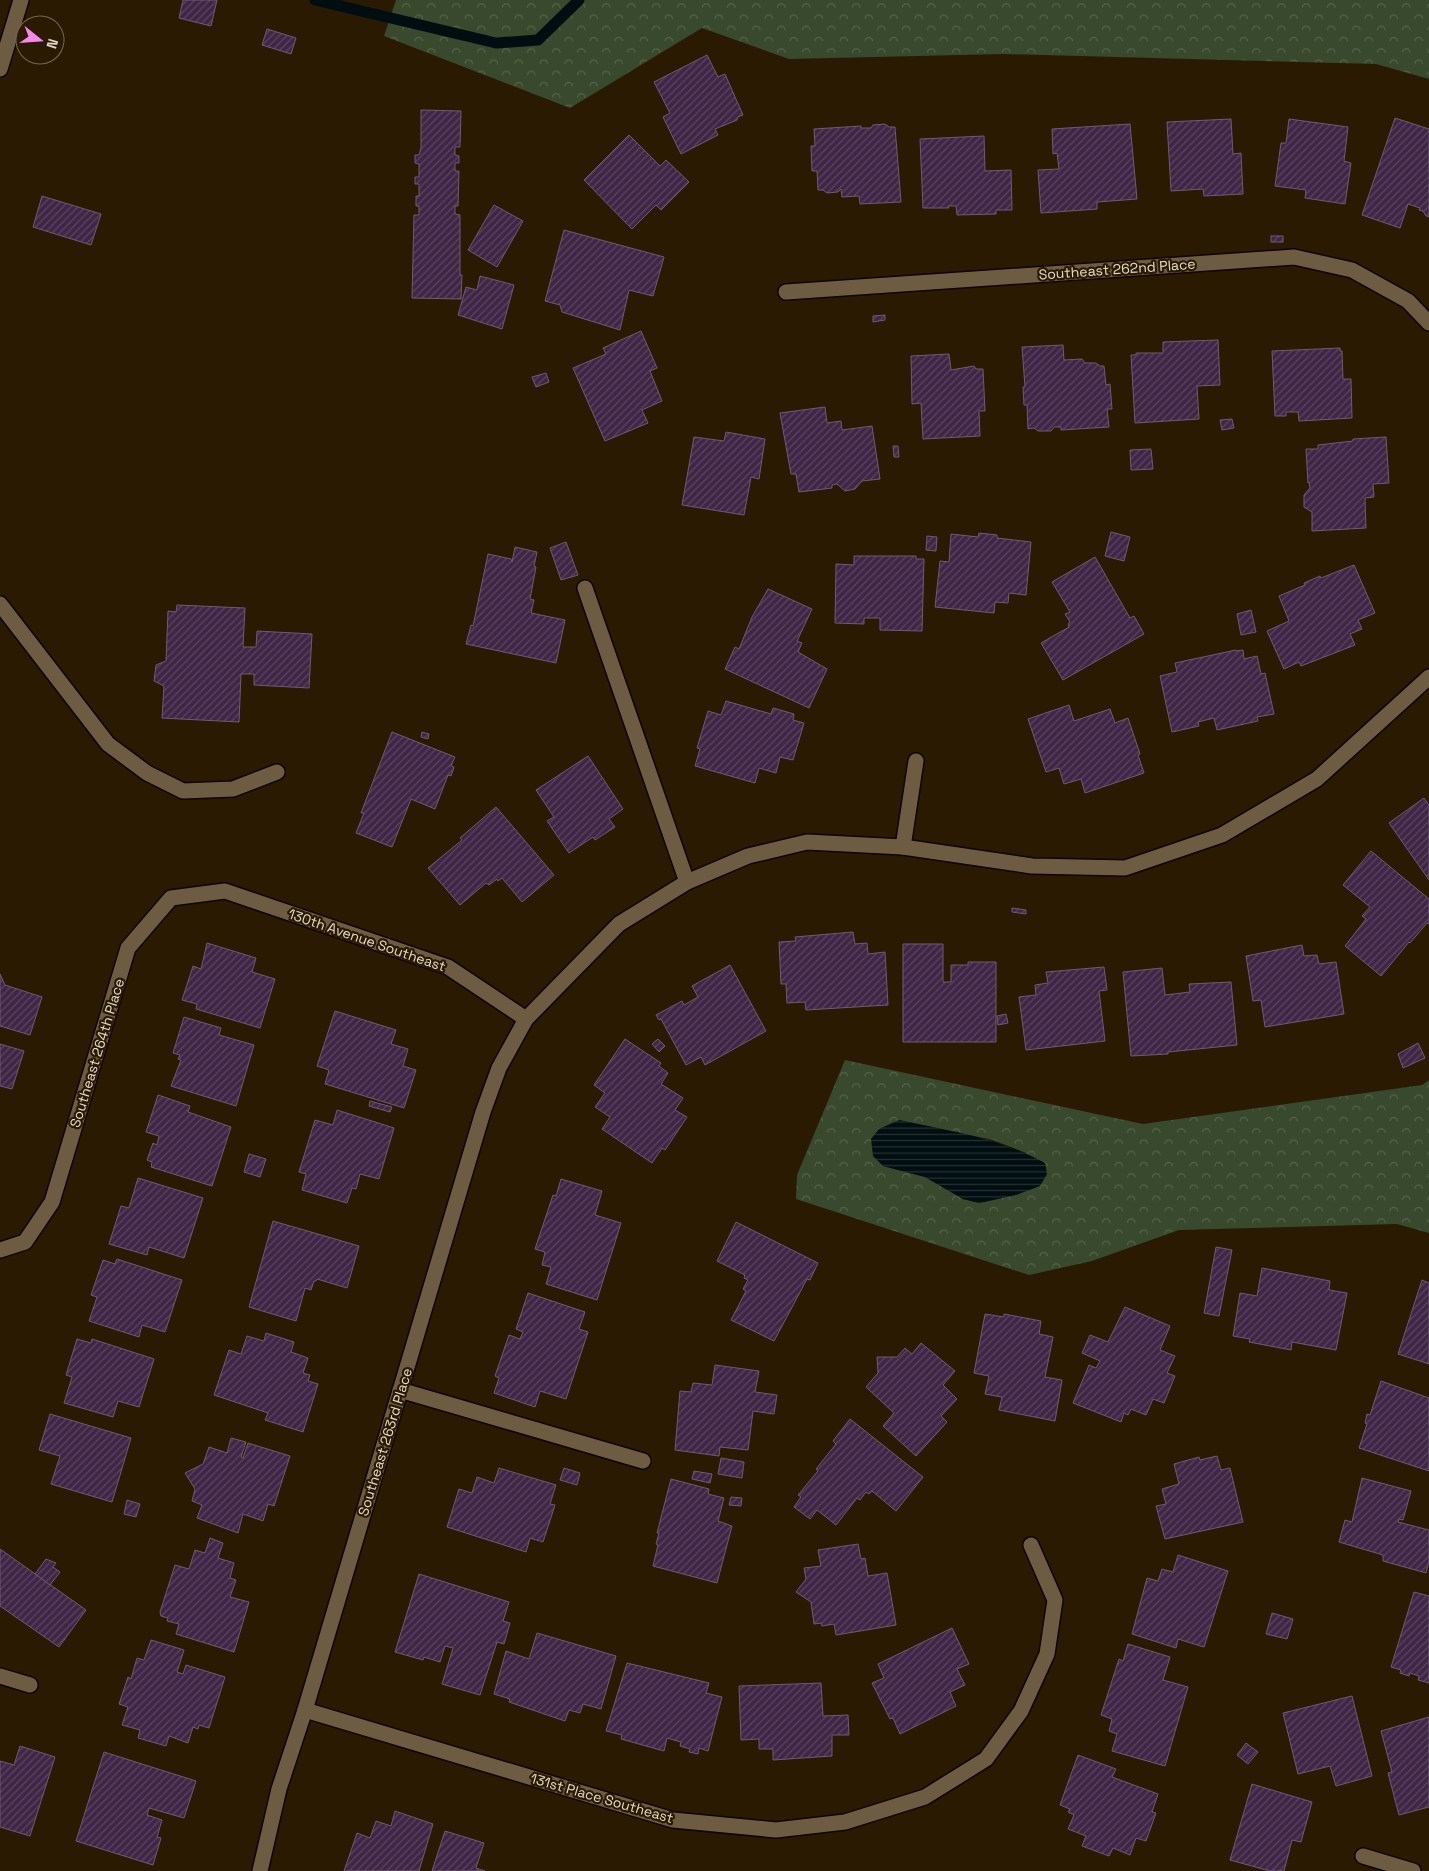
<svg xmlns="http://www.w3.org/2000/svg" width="1429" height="1871" font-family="'Space Grotesk',sans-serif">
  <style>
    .forest { fill: url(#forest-crowns); fill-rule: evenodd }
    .water { fill: url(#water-rules) }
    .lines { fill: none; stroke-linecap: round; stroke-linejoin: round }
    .stream { stroke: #000e11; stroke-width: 11 }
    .building { fill: url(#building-hatch); stroke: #6f5a73 }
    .minor-casing { stroke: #110400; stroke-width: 18 }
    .minor { stroke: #6e5c42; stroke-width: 15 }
    .labels { text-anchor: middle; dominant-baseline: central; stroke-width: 4.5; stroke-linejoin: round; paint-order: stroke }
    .street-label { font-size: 14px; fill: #e4dacb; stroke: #291a01 }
  </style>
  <defs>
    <pattern id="forest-crowns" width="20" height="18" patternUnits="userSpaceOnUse" patternTransform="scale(1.25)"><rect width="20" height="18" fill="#38492d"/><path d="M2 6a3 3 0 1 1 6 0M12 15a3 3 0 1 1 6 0" fill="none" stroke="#55634a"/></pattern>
    <pattern id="water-rules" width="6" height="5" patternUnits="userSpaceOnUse" patternTransform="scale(1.25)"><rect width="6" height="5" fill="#000e11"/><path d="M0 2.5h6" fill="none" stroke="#253032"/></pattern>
    <pattern id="building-hatch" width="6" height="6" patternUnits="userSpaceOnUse" patternTransform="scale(1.25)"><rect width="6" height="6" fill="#402646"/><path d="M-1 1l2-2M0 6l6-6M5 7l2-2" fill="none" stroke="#5b455f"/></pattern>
  </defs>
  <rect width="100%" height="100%" fill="#291a01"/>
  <g class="forest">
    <path d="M396,0H1429V79L1376,64L1003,54L789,59L702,28L570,108L384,36Z"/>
    <path d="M845,1060L1143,1124L1422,1085L1429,1080V1233L1397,1224L1179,1230L1092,1261L1029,1275L796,1199L797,1175ZM899,1120L993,1140L1026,1153L979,1203L963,1199L925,1177L883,1166Z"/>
  </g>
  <path class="water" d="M899,1120C949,1131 1000,1138 1045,1163L1047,1174L1040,1186L1016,1195L980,1203L963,1199L925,1177L883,1166L873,1156L871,1139L879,1129Z"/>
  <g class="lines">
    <path class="stream" d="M315,0L496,43L538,40L579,0"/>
  </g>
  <g class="building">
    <path d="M183,0H217L211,26L179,18Z"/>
    <path d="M267,29L296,38L291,54L262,45Z"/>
    <path d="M707,55L718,77L725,74L743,115L738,117L737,120L715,129L718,135L681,154L663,117L670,113L654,82Z"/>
    <path d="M421,110L461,111L460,147H455V155L459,156V163H455V171H459L458,206H455V214L460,215V275H462L461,299L412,298L414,215H419V206H416V196H419V184H415V177H419V164L415,163V155H419L421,148Z"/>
    <path d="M1395,118L1429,129V217L1426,216L1423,211L1419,210L1420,208L1408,204L1400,228L1362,215Z"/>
    <path d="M1231,119L1233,154L1241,153L1243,194L1204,196L1203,189L1171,191L1167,122Z"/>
    <path d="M1289,119L1348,127L1344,161L1351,163L1345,204L1305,198L1306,190L1275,186L1281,143H1286Z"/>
    <path d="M885,124L889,127H895L901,202L860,204L859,196L842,197L841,189L838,192L827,193L823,190H818L817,171H812L811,146H815L814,129L861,126V128H871L873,125Z"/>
    <path d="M1130,124L1137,199L1097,202V209L1041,213L1038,170L1059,169L1057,153L1053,154L1052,129Z"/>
    <path d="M629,135L660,166L666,160L689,182L661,210L656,205L632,229L584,180Z"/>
    <path d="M984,136L985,171L1011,170L1012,210H996V214L957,215L956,206H948L949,208H923L920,139Z"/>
    <path d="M42,196L101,214L91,245L33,227Z"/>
    <path d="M494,205L523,221L497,267L468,250Z"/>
    <path d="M564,230L664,257L653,296L629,290L620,330L562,312L560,305L545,301Z"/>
    <rect x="1271" y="236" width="12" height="6"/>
    <path d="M480,276L514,285L502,329L458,315L466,287L477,290Z"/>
    <path d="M885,315V320L873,322V316Z"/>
    <path d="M641,331L657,368L650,371L662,401L642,410L648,423L605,441L573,368L606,354L603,348Z"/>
    <path d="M1218,340L1220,385L1197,386L1199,419L1135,423L1131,355H1136V353H1163V342Z"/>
    <path d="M1063,345L1064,360L1082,359L1085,363H1096L1100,366H1104L1106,385L1110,384L1112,409H1107L1109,427L1061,430V427H1054L1051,431H1038L1034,428L1028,429L1027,405H1024L1023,387H1025L1022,347Z"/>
    <path d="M1340,348V351H1342L1343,379H1351L1352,418L1299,421L1298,412H1286V416H1275L1272,351Z"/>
    <path d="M949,354L951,370L974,366L976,369H983L985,411H979L980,436L923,439L921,403L912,404L911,356Z"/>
    <path d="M546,373L549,382L536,387L532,377Z"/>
    <path d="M825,407L827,423L841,421L842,430L872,426L880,479L862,481L855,489L845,491L837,484L832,485V488L799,492L796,474H791L780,413Z"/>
    <path d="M1232,419L1234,428L1222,430L1220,420Z"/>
    <path d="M726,432L765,439L759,479L751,477L744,515L682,505L694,437L724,441Z"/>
    <path d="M1386,437L1389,483L1373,484L1374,497L1365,498L1366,528L1312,531V512L1304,507V495L1310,488L1309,482L1308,483L1306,449H1318V445L1353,441V439Z"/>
    <path d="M893,446H898L899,457H894Z"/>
    <path d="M1151,449L1153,469L1131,470L1130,450Z"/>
    <path d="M1111,532L1130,537L1124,561L1105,556Z"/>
    <path d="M979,533L997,535V538L1031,542L1026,595L1009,593L1008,603L995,602L994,613L935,607L940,561L949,562L951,534L978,537Z"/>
    <path d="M927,536L937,537L936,551L926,550Z"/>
    <path d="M566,542L578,575L561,580L550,548Z"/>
    <path d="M515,547L537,552L534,566L536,567L530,599L534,600L531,613L565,620L556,663L466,644L471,625L473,626L488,554L511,559L512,562Z"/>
    <path d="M854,556H916V559H924L922,631L880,630V618H864V624L835,623L836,564L854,565Z"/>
    <path d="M1095,557L1130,618L1134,616L1144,634L1063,680L1041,643L1069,627L1068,624L1070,622L1065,614L1070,612L1052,582Z"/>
    <path d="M1354,565L1375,613L1358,620L1362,629L1350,634L1355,645L1301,666L1299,662L1284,669L1267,631L1289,621L1279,596L1305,585L1304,583L1320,576L1321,578Z"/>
    <path d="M768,589L812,609L797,641L802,643L798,652L827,669L809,708L725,669L735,647L739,649L752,617Z"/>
    <path d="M177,605L245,608L243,647H256L257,631L312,634L309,688L254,685V674H241L239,722L162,718L164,686L154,681L156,665L166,661L168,611L176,612Z"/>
    <path d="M1251,610L1256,632L1241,635L1237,614Z"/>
    <path d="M1236,650V651L1243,650L1244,659L1257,656L1261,674L1265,673L1274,714L1257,717L1258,721L1217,730L1214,718L1198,722L1199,726L1172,732L1160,676L1177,672L1175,663Z"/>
    <path d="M726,701L771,714L773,708L794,714L793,720L804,723L793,760L780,757L776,773L759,768L755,783L695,766L700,749L697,748L708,711L721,715Z"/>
    <path d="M1069,705L1074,721L1110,709L1115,723L1128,718L1140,754L1138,755L1144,773L1085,793L1081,779L1064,784L1059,768L1046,772L1028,719Z"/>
    <path d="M392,732L455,757L451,766L454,767L451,776L448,775L435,809L411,799L392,847L356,833L364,813H361Z"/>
    <path d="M422,732L429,734L428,739L421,737Z"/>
    <path d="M588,756L623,809L609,819L615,827L595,840L593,837L569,853L547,821L554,817L536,790Z"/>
    <path d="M1424,798L1429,805V880L1389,823Z"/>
    <path d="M496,807L554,875L522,902L502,878L498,881L497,879L489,885L486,883L460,905L428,868L462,840L460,838Z"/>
    <path d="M1371,851L1429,899V924L1427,923L1410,943L1409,942L1381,976L1345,946L1366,919L1362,916L1370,907L1343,885Z"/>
    <path d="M1012,908L1026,910V914L1012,912Z"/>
    <path d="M853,932L855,944L867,943L868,954L885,952L888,1005L806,1010L805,1002L787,1003L786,984H781L779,942L796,941L795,937Z"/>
    <path d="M207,943L256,958L252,972L275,979L260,1028L196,1009L197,1004L182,1000L193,966L201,969Z"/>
    <path d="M903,944H943V982H951V965H968V962H996V1042H903Z"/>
    <path d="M1302,945L1304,956L1317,955L1319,964L1336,962L1344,1014L1265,1027L1261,1000L1253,1001L1246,956Z"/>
    <path d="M730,965L766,1031L705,1065L701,1057L686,1065L661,1019L659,1020L656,1015L682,1001L684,1005L698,997L692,986Z"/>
    <path d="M1104,967L1107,990L1099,991L1105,1041L1026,1050L1019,997L1036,995L1035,985L1048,983L1046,972Z"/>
    <path d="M1162,968L1165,995L1190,992L1189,984L1231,982L1237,1045L1168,1052V1054L1131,1056L1123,972Z"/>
    <path d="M0,974L5,985L42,997L30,1035L0,1026Z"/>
    <path d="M335,1011L396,1030L391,1044L408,1049L403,1066L416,1070L404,1108L325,1084L329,1070L317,1066Z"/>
    <path d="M1006,1014L1008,1023L998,1025L997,1016Z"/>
    <path d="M184,1017L221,1028L219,1035L254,1045L236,1106L171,1086L181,1060L178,1059L180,1055L173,1053Z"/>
    <path d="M625,1039L661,1063L659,1066L668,1073L661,1084L683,1098L675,1110L687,1117L665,1150L662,1148L652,1163L602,1129L610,1117L595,1107L605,1093L594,1085Z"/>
    <path d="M658,1039L665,1046L659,1052L652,1044Z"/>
    <path d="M1418,1043L1425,1058L1403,1068L1398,1054Z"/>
    <path d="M0,1044L24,1051L12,1089L0,1086Z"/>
    <path d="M158,1095L190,1106L188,1112L231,1127L212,1186L151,1167L152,1162L147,1160L153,1143L157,1145L159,1136L146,1132Z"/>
    <path d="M370,1101L392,1107L390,1112L369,1106Z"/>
    <path d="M337,1110L394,1128L379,1179L360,1174L356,1189L352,1188L347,1203L302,1190L306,1174L299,1172L315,1120L333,1125Z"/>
    <path d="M249,1154L266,1159L260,1177L244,1172Z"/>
    <path d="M138,1178L203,1198L184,1258L149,1247L147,1255L109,1244L121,1206L129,1208Z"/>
    <path d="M561,1179L602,1191L595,1215L621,1223L597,1300L546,1284L551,1267L542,1265L545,1252L535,1249L553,1195L556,1196Z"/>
    <path d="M273,1221L359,1246L347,1288L317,1279L316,1281H314L311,1290L305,1288L296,1321L249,1307Z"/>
    <path d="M736,1222L818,1263L810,1280L807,1279L774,1341L731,1320L746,1291L743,1289L748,1280L744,1278L745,1275L717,1261Z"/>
    <path d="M1216,1247L1232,1250L1219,1316L1204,1313Z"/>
    <path d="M117,1259L182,1280L165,1332L142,1325L139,1337L89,1321L97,1297L91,1295L103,1260L115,1264Z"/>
    <path d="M1262,1268L1330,1281L1329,1290L1347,1293L1336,1350L1292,1342L1291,1350L1249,1342L1250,1339L1233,1336L1240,1293L1257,1296Z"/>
    <path d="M1422,1280L1429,1283V1364L1398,1354Z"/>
    <path d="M528,1293L585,1312L579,1329L588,1332L566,1399L540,1391L535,1407L494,1393L499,1378L495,1376L509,1335L520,1339L523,1332L516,1329Z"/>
    <path d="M1125,1307L1170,1326L1160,1350L1175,1356L1167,1373L1175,1376L1164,1403L1153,1399L1146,1415L1131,1409L1128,1415L1124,1413L1121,1422L1073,1403L1089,1365L1096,1368L1100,1361L1082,1353L1090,1335L1108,1342Z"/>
    <path d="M985,1314L1004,1317V1314L1041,1321L1039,1334L1053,1337L1045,1377L1062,1380L1055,1421L999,1410L1002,1397L985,1394L989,1376L974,1373Z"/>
    <path d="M266,1333L294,1342L291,1352L308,1358L303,1373L310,1375L308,1381L318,1384L303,1432L265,1420L268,1413L214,1395L229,1350L241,1354L247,1336L264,1341Z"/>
    <path d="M77,1339L91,1343L92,1339L154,1359L139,1407L118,1401L113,1417L64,1403L72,1377L66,1375Z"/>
    <path d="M921,1343L955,1371L943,1385L957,1399L941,1416L947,1422L916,1456L883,1426L894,1413L866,1387L878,1373L877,1357H897L905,1348L912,1354Z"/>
    <path d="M715,1365L759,1371L755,1392L777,1395L774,1414L753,1411L748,1450L720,1447L719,1456L675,1450L680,1391L691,1392L693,1383L712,1385Z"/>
    <path d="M1381,1381L1429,1398V1471L1359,1448L1367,1424L1365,1423L1367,1414L1370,1415Z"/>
    <path d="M50,1414L131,1438L112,1502L51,1484L60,1456L39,1450Z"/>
    <path d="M850,1419L923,1477L896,1511L872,1491L869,1494L866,1492L860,1500L857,1498L836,1525L817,1510L810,1519L794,1507L801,1497L798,1495L818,1471L816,1469L836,1444L833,1441Z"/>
    <path d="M231,1438L246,1442L241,1457L243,1458L248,1443L290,1456L274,1506L268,1504L263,1521L243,1514L238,1533L197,1518L202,1505L192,1501L195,1489L185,1473L203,1464L209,1447L227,1453Z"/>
    <path d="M1217,1456L1221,1470L1230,1468L1243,1522L1165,1539L1156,1506L1166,1504L1162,1489L1179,1484L1174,1464L1199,1457L1200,1460Z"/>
    <path d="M721,1458L744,1462L742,1478L718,1474Z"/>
    <path d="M499,1468L556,1485L550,1504L555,1505L543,1542L530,1538L526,1552L447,1527L459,1489L472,1493L477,1477L494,1483Z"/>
    <path d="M564,1468L580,1473L577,1485L560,1480Z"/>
    <path d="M694,1471L712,1474L710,1483L692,1479Z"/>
    <path d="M1362,1478L1411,1491L1403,1520L1399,1519L1398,1522L1429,1530V1561L1426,1573L1383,1561V1555L1339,1542L1345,1520L1352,1522Z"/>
    <path d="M671,1479L709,1489L708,1494L724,1498L718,1521L732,1526L717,1583L653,1566L658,1545L656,1544L659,1533H657Z"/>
    <path d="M731,1497L742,1498L741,1506L729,1505Z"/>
    <path d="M127,1500L140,1504L136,1517L124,1514Z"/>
    <path d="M210,1538L223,1543L218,1558L234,1563L230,1578L236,1580L230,1597L249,1602L234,1652L176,1634L179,1624L167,1621L168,1618L161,1616L160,1612L175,1565L189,1569L195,1550L205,1553Z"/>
    <path d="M858,1544L861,1559L865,1558L868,1576L887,1573L896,1625L836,1635L834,1624L822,1626L821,1623L814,1624L811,1602L796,1592L806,1579L804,1568L821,1566L818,1550Z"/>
    <path d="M0,1549L86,1610L59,1647L0,1606Z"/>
    <path d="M1178,1555L1228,1571L1204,1647L1178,1639L1176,1648L1132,1634L1147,1578L1158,1581L1162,1569L1173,1572Z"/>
    <path d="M46,1559L56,1563L53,1567L60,1572L50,1585L35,1574Z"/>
    <path d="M419,1574L509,1602L503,1621L510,1623L504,1644L497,1642L480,1695L442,1684L453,1648L445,1646L440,1662L424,1657L423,1660L395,1652Z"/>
    <path d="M1414,1592L1429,1596V1683L1418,1680L1419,1676L1410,1673L1409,1676L1400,1673L1401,1670L1391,1667Z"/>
    <path d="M1272,1613L1293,1619L1287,1639L1266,1634Z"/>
    <path d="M952,1628L969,1664L957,1669L965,1685L950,1692L956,1706L900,1734L893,1718L890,1719L872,1683L884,1678L878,1664Z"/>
    <path d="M537,1633L616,1656L601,1709L583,1704L580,1713L569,1710L565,1721L509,1702L510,1699L494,1694L506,1651L529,1659Z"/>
    <path d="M151,1640L184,1650L177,1672L183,1674L186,1665L225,1677L209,1728L199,1725L198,1729L193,1727L188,1743L169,1736L166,1746L138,1738L140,1730L122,1725L128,1707L119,1704L128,1677L131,1679L137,1658L144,1660Z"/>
    <path d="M1128,1644L1170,1657L1163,1680L1188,1687L1165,1766L1112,1751L1117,1734L1109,1731L1112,1719L1101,1715L1119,1659L1123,1661Z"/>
    <path d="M627,1663L709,1683L706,1693L722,1697L708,1751L699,1748L698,1754L689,1752L690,1749L680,1746L681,1742L667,1738L664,1751L621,1739L622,1735L606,1731Z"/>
    <path d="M821,1683L823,1716L848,1715L849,1735H832V1756L773,1760V1749H759V1739L741,1740L739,1686Z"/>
    <path d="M1352,1696L1372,1776L1336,1786L1330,1766L1298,1774L1283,1713Z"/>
    <path d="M1429,1717V1807L1399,1815L1388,1773L1392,1772L1381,1731Z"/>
    <path d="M1246,1743L1258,1752L1248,1764L1237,1755Z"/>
    <path d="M20,1746L55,1757L30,1836L0,1827V1761L14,1765Z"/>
    <path d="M104,1752L196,1781L184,1818L149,1808L147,1815L162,1820L157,1837L161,1838L153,1865L76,1841Z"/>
    <path d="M1078,1755L1116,1769L1112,1777L1158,1794L1152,1812L1156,1813L1146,1841L1136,1838L1130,1855L1113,1848L1109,1856L1082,1846L1086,1836L1068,1829L1074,1815L1068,1812L1070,1809L1060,1805Z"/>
    <path d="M1252,1784L1312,1802L1301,1842L1292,1840L1284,1871H1270L1230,1860Z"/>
    <path d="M395,1811L433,1824L419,1871H344L357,1833L370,1838L376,1821L391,1826Z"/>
    <path d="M445,1831L484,1843L476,1868L485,1871H432Z"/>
  </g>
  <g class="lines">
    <defs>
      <g id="minor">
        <path d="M0,69L21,0"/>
        <path d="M786,292L1294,257L1352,270L1408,301L1429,323"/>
        <path d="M585,588L687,882"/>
        <path d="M0,604L108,744L147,773L183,791L233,789L277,772"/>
        <path d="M903,847L916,761"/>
        <path d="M0,1250L25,1242L52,1202L128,948L171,898L225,891L448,967L526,1019"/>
        <path d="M400,1390L643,1461"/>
        <path d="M0,1676L30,1685"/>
        <path d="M305,1710L673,1820L776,1830L845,1822L925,1797L986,1759L1021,1711L1047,1654L1055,1600L1031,1545"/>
        <path d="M1363,1856L1413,1871"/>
        <path d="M260,1871L279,1789L305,1710L483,1112L499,1068L526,1019L619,924L687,882L748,856L807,842L903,847L1032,866L1125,868L1222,835L1317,779L1429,677"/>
      </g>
    </defs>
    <use href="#minor" class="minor-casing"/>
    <use href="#minor" class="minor"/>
  </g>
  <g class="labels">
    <g class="street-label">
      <text transform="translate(1117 269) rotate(-4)">Southeast 262nd Place</text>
      <text transform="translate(367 940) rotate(19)">130th Avenue Southeast</text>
      <text transform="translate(97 1053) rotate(-73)">Southeast 264th Place</text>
      <text transform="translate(385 1442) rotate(-73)">Southeast 263rd Place</text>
      <text transform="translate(602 1798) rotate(16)">131st Place Southeast</text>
    </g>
  </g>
  <g transform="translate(40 40) rotate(107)"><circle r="24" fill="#291a01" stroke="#746752"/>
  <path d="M0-4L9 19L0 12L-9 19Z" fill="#f788eb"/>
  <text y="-8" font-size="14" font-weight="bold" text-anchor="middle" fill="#e4dacb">N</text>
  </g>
</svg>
